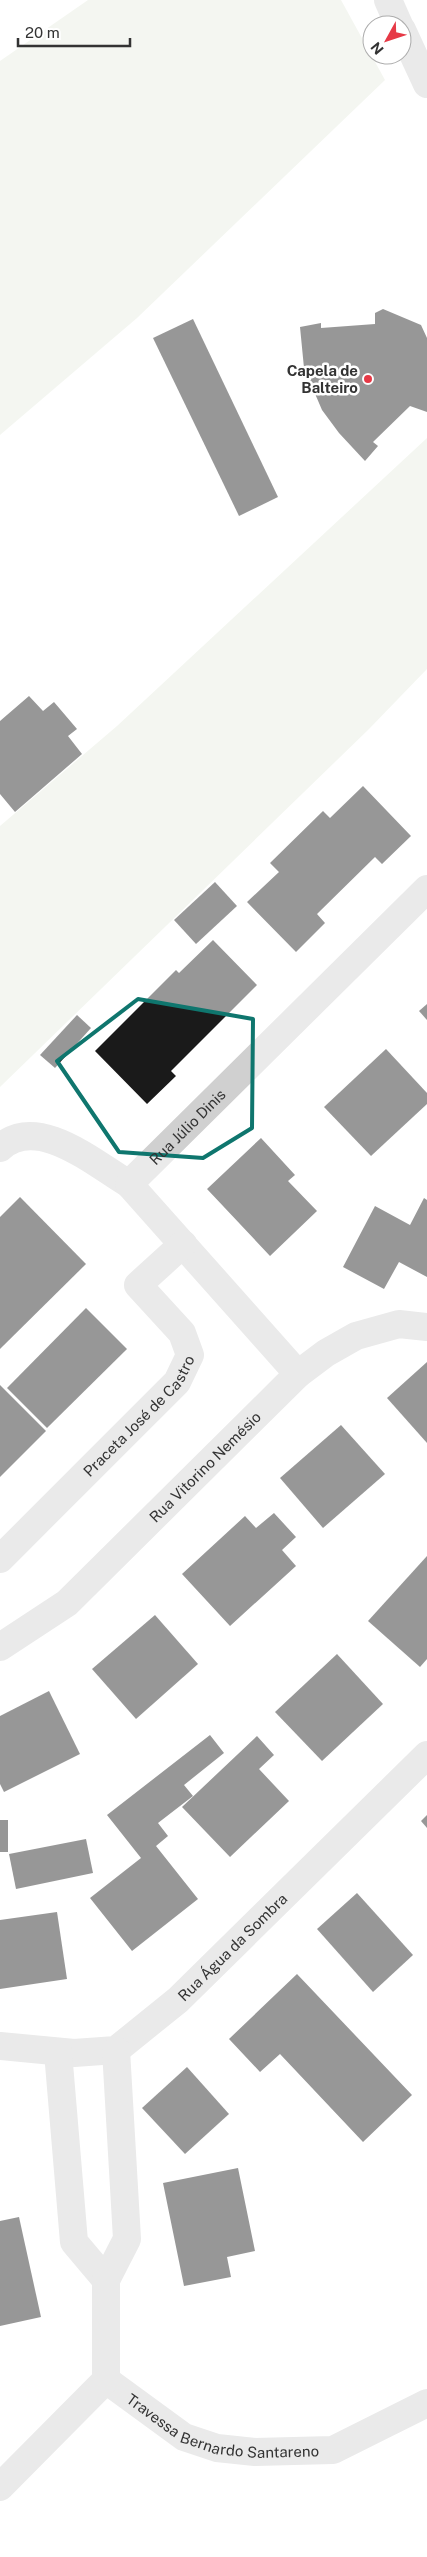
<svg xmlns="http://www.w3.org/2000/svg" width="427" height="2557" font-family="'Public Sans',sans-serif">
  <style>
    .green { fill: #e6ecdf }
    .building { fill: #1a1a1a }
    .lines { fill: none; stroke-linecap: round; stroke-linejoin: round }
    .minor { stroke: #d0d0d0; stroke-width: 28 }
    .tertiary { stroke: #d0d0d0; stroke-width: 28 }
    .marked { fill: none; stroke: #0f766e; stroke-width: 4; stroke-linejoin: round }
    .poi-dot { fill: #e63946; stroke: #fff; stroke-width: 2 }
    .labels { text-anchor: middle; dominant-baseline: central; stroke-width: 5; stroke-linejoin: round; paint-order: stroke }
    .poi-label { font-size: 15px; font-weight: bold; fill: #333; stroke: #fff; text-anchor: end }
    .street-label { font-size: 15px; fill: #333; stroke: #fff }
  </style>
  <rect width="100%" height="100%" fill="#fff"/>
  <g class="green">
    <path d="M88,0H341L385,80L137,318L0,435V61Z"/>
    <path d="M427,438V669L369,729L0,1087V826L117,726Z"/>
  </g>
  <g class="building">
    <path d="M383,309L421,325L427,338V412L410,406L373,442L378,446L365,461L339,433L322,410L304,368L300,327L321,323V328L375,324V313Z"/>
    <path d="M193,319L278,497L239,516L153,338Z"/>
    <path d="M29,696L43,711L54,702L77,729L68,736L82,754L15,812L0,794V721Z"/>
    <path d="M363,786L411,836L382,864L375,857L317,914L325,923L296,952L247,902L279,872L270,863L323,811L330,818Z"/>
    <path d="M215,882L237,906L196,944L174,920Z"/>
    <path d="M213,940L257,985L171,1071L176,1076L147,1104L95,1051L176,970L179,973Z"/>
    <path d="M427,1004V1020L419,1011Z"/>
    <path d="M77,1015L91,1028L55,1068L40,1055Z"/>
    <path d="M386,1049L427,1093V1104L371,1156L324,1107Z"/>
    <path d="M261,1138L295,1175L288,1181L317,1211L270,1256L207,1189Z"/>
    <path d="M20,1197L86,1264L0,1349V1217Z"/>
    <path d="M424,1198L427,1200V1277L399,1262L384,1289L343,1267L375,1206L410,1225Z"/>
    <path d="M86,1308L127,1349L47,1428L7,1388Z"/>
    <path d="M427,1362V1443L387,1398Z"/>
    <path d="M0,1385L46,1431L0,1477Z"/>
    <path d="M341,1425L385,1474L323,1528L280,1478Z"/>
    <path d="M274,1513L296,1537L282,1550L296,1566L230,1626L182,1574L245,1516L256,1528Z"/>
    <path d="M427,1556V1659L420,1667L368,1621Z"/>
    <path d="M155,1615L198,1664L136,1719L92,1669Z"/>
    <path d="M337,1654L383,1704L322,1761L275,1712Z"/>
    <path d="M49,1691L80,1754L4,1792L0,1784V1716Z"/>
    <path d="M210,1735L224,1753L184,1785L193,1796L158,1823L168,1836L156,1846L198,1899L132,1951L90,1898L141,1858L107,1815Z"/>
    <path d="M257,1736L274,1755L259,1769L289,1801L230,1857L182,1807Z"/>
    <path d="M427,1815V1828L421,1821Z"/>
    <rect x="0" y="1820" width="8" height="32"/>
    <path d="M86,1839L93,1873L16,1889L9,1854Z"/>
    <path d="M357,1893L413,1955L373,1992L317,1929Z"/>
    <path d="M57,1912L67,1979L0,1989V1920Z"/>
    <path d="M297,1974L412,2095L363,2142L280,2054L260,2072L229,2039Z"/>
    <path d="M187,2067L229,2114L185,2154L142,2108Z"/>
    <path d="M238,2168L255,2251L227,2257L231,2277L184,2286L163,2183Z"/>
    <path d="M19,2217L41,2317L0,2326V2221Z"/>
  </g>
  <g class="lines">
    <g class="minor">
      <path d="M0,1148C37,1113 95,1164 129,1184"/>
      <path id="s1" d="M298,1374L129,1184L427,889"/>
      <path id="s2" d="M0,1559L177,1382L190,1355L182,1333L138,1285L183,1244"/>
      <path id="s3" d="M0,1647L67,1603L298,1374L326,1353L356,1336L399,1324L427,1327"/>
      <path id="s4" d="M0,2046L74,2053L116,2050L178,2000L427,1755"/>
      <path d="M58,2052L74,2242L106,2280"/>
      <path id="s5" d="M106,2380L184,2437L217,2448L255,2452L333,2450L427,2403"/>
      <path d="M0,2487L106,2380V2280L127,2239L116,2050"/>
    </g>
    <g class="tertiary">
      <path d="M388,0L399,25"/>
      <path d="M402,30L427,84"/>
    </g>
  </g>
  <path d="M0 0H427V2557H0ZM138,999L253,1019L252,1128L203,1158L119,1152L57,1061Z" fill="#fff" fill-opacity=".55" fill-rule="evenodd"/>
  <path class="marked" d="M138,999L253,1019L252,1128L203,1158L119,1152L57,1061Z"/>
  <circle class="poi-dot" cx="368" cy="379" r="5"/>
  <g class="labels">
    <g class="poi-label">
      <text x="358" y="370">Capela de<tspan x="358" dy="17">Balteiro</tspan></text>
    </g>
    <g class="street-label">
      <text stroke="none"><textPath href="#s1" startOffset="336">Rua Júlio Dinis</textPath></text>
      <text stroke="none"><textPath href="#s2" startOffset="200">Praceta José de Castro</textPath></text>
      <text stroke="none"><textPath href="#s3" startOffset="274">Rua Vitorino Nemésio</textPath></text>
      <text stroke="none"><textPath href="#s4" startOffset="272">Rua Água da Sombra</textPath></text>
      <text stroke="none"><textPath href="#s5" startOffset="131">Travessa Bernardo Santareno</textPath></text>
    </g>
  </g>
  <g transform="translate(387 40) rotate(230)"><circle r="24" fill="#ffffff" stroke="#adadad"/>
  <path d="M0-4L9 19L0 12L-9 19Z" fill="#e63946"/>
  <text y="-8" font-size="14" font-weight="bold" text-anchor="middle" fill="#333333">N</text>
  </g>
  <path d="M18 38v8h112v-8" fill="none" stroke="#333333" stroke-width="2.5"/>
  <text x="25" y="38" font-size="15" fill="#333333" stroke="#ffffff" stroke-width="4" paint-order="stroke">20 m</text>
</svg>
